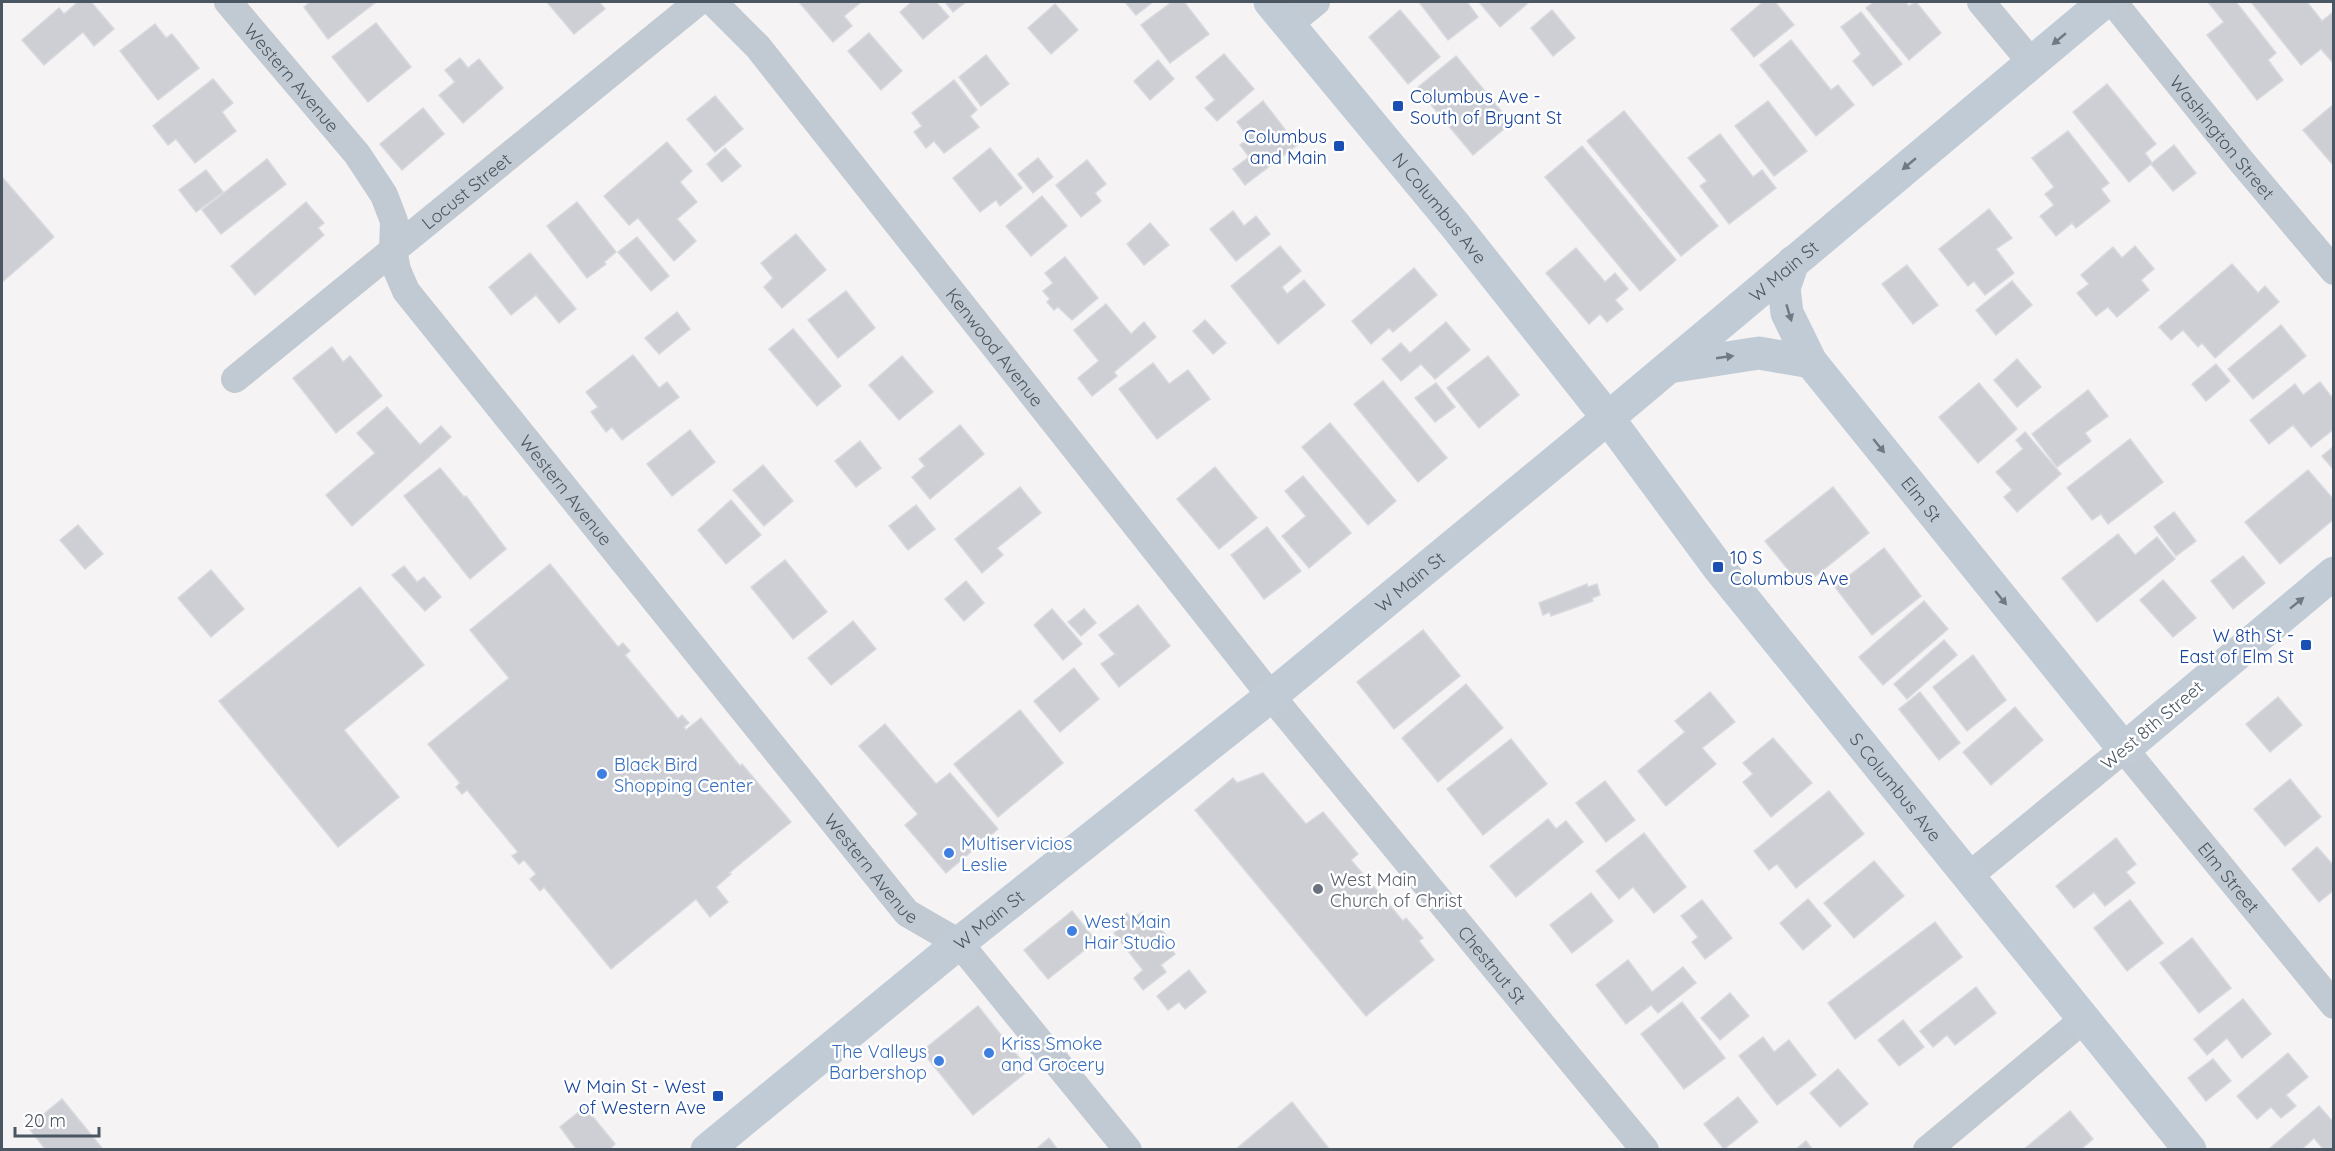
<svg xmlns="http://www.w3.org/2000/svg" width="2335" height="1151" font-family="Quicksand,sans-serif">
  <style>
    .building { fill: #cdcfd5; stroke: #d7d9de; stroke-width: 1.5 }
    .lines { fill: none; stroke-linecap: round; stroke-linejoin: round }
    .minor { stroke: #c1cad2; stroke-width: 28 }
    .secondary { stroke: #c1cbd6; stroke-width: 33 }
    .oneway { fill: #6e7984 }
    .transit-dot { fill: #1a4fb4; stroke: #fff; stroke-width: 2 }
    .shop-dot { fill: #3f7fe0; stroke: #fff; stroke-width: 2 }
    .worship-dot { fill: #6b7280; stroke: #fff; stroke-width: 2 }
    .labels { text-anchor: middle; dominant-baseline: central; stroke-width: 5; stroke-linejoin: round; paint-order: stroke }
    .street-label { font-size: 18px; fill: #4a5661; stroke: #fff }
    .transit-label { font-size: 18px; fill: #164399; stroke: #fff; text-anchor: end }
    .shop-label { font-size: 18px; fill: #366cbe; stroke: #fff; text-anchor: start }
    .worship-label { font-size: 18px; fill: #5b616d; stroke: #fff; text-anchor: start }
  </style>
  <rect width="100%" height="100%" fill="#f5f3f3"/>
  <g class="building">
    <path d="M78,2H91L114,29L94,46L83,32L44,65L22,40L59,8L64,14Z"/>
    <path d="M310,2H376L328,39L304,7Z"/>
    <path d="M547,2H599L605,9L574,34Z"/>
    <path d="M799,2H861L844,16L852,26L833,42Z"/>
    <path d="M912,2H936L949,17L923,39L900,12Z"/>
    <path d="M945,2H966L953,12Z"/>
    <path d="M1125,2H1153L1136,15Z"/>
    <path d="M1172,2H1184L1209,34L1170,63L1141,25Z"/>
    <path d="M1419,2H1467L1478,17L1448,40Z"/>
    <path d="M1479,2H1526L1528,3L1500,27Z"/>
    <path d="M1763,2H1775L1794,25L1754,57L1731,29Z"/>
    <path d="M1874,2H1905L1909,6L1916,2L1941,33L1909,60L1866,8Z"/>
    <path d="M2208,2H2236L2276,53L2268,60L2283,80L2257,100L2207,35L2224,22Z"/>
    <path d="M2251,2H2307L2322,21L2333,12L2334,64L2321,49L2301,65Z"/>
    <path d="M1055,4L1078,30L1051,54L1028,28Z"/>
    <path d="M1400,10L1440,57L1408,84L1369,37Z"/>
    <path d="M1552,10L1575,38L1553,56L1531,28Z"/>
    <path d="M1861,12L1902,64L1873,86L1853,61L1861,54L1841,27Z"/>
    <path d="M376,23L411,67L368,102L332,57Z"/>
    <path d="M155,24L166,38L172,34L199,68L158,100L120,51Z"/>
    <path d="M869,33L902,71L881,90L848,51Z"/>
    <path d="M1791,40L1831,90L1838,85L1854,105L1816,136L1760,65Z"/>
    <path d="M1224,54L1254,89L1217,121L1205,108L1215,100L1196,77Z"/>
    <path d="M986,55L1009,84L981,106L959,77Z"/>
    <path d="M1456,56L1511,123L1473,155L1417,88Z"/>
    <path d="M460,58L468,68L479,59L503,88L463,123L439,95L455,82L445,70Z"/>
    <path d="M1158,60L1174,79L1150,100L1134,81Z"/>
    <path d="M213,79L233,103L222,112L236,131L195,163L176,139L168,145L153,126Z"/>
    <path d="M954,80L977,110L970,116L979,127L944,153L934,141L926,148L914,132L922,126L912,113Z"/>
    <path d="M2107,84L2156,144L2145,153L2152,163L2174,145L2196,173L2173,191L2151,164L2129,182L2073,112Z"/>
    <path d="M715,96L743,129L715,152L687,119Z"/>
    <path d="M1263,101L1297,145L1245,185L1233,169L1249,157L1240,145L1249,138L1237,122Z"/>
    <path d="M1768,101L1807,151L1774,176L1735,126Z"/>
    <path d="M2334,104V166L2303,130Z"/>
    <path d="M423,108L444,134L402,170L380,144Z"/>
    <path d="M1624,111L1718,226L1681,256L1587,141Z"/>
    <path d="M2068,131L2109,183L2101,189L2110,201L2076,228L2072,223L2056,236L2040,216L2054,205L2045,194L2054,187L2032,158Z"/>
    <path d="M1720,134L1753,177L1762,170L1776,188L1729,224L1700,186L1707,181L1688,158Z"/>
    <path d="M667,142L692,171L680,182L697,202L677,219L696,241L674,261L638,218L629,225L604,196Z"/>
    <path d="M1582,146L1676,260L1640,291L1545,177Z"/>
    <path d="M725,148L741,166L722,182L707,164Z"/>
    <path d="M990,148L1022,188L1000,206L996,200L980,212L953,178Z"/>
    <path d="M1038,158L1053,177L1033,193L1018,174Z"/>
    <path d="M267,159L286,184L221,234L202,210Z"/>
    <path d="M1087,160L1106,184L1095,193L1101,201L1081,217L1056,185Z"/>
    <path d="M206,170L223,192L196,212L179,190Z"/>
    <path d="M2,177L54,237L2,282Z"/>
    <path d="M1042,196L1067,226L1031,256L1006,226Z"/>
    <path d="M306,202L324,223L318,228L324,235L255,295L231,266Z"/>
    <path d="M577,202L616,252L604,262L606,264L587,278L547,226Z"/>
    <path d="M1989,209L2012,238L1996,249L2014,273L1985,295L1974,281L1968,286L1939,249Z"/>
    <path d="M1233,211L1244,226L1256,216L1270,234L1236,261L1210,229Z"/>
    <path d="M1150,223L1169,245L1144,265L1127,244Z"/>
    <path d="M796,234L826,270L782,308L764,287L773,278L761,263Z"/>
    <path d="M637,237L669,276L651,291L618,252Z"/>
    <path d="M1280,246L1301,271L1282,287L1287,294L1304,280L1325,305L1278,344L1231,286Z"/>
    <path d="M2135,246L2154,269L2141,280L2149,290L2117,317L2108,307L2096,316L2077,293L2089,284L2081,275L2113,247L2122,258Z"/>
    <path d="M1576,248L1605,282L1615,273L1628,289L1615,300L1623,309L1607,322L1600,314L1589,324L1546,273Z"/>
    <path d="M530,253L576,309L559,323L536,295L511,315L489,287Z"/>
    <path d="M1065,257L1098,298L1072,320L1058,307L1054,310L1047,302L1050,299L1043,291L1053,283L1045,273Z"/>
    <path d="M2232,264L2258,293L2265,286L2279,302L2215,358L2202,343L2198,347L2183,330L2171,340L2159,327Z"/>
    <path d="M1907,265L1938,305L1913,324L1882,284Z"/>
    <path d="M1414,268L1437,295L1393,332L1389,328L1371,344L1352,321Z"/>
    <path d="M2012,281L2032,305L1996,335L1976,310Z"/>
    <path d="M846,291L875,328L838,358L808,320Z"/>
    <path d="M1106,304L1131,334L1144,322L1156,337L1114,372L1117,376L1092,396L1078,378L1099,361L1074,330Z"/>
    <path d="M677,312L690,329L659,354L645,338Z"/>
    <path d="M1205,320L1226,343L1213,354L1193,331Z"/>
    <path d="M1446,322L1470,350L1435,379L1421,364L1401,381L1382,359L1401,343L1410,353Z"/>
    <path d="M2281,325L2306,356L2253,399L2228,369Z"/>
    <path d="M793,329L841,386L817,406L769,349Z"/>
    <path d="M332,347L343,362L350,356L382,396L336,433L293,378Z"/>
    <path d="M633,355L659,388L667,382L679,397L622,440L612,427L606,432L591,412L598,407L586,392Z"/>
    <path d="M902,356L933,392L899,420L869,385Z"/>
    <path d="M1488,356L1519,395L1479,428L1447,388Z"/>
    <path d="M2017,359L2041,387L2017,407L1994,380Z"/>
    <path d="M1153,363L1169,384L1188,370L1210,399L1157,439L1119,389Z"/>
    <path d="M2216,364L2230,381L2206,401L2192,384Z"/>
    <path d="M1383,381L1447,458L1418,482L1354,404Z"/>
    <path d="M2320,382L2334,400V429L2311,447L2293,425L2269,444L2250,420L2295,384L2303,395Z"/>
    <path d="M1436,383L1455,407L1435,422L1415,398Z"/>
    <path d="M1979,383L2017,429L1978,463L1939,417Z"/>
    <path d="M2088,390L2108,416L2085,433L2091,441L2057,467L2032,434Z"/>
    <path d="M387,407L420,445L441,426L451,437L352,526L326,495L375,453L357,433Z"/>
    <path d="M1330,423L1396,501L1368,525L1302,447Z"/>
    <path d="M960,425L984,454L930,499L912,477L925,466L919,459Z"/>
    <path d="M690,430L715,462L672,496L647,464Z"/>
    <path d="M2025,432L2061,474L2017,512L2004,497L2012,490L1996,472L2023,449L2016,440Z"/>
    <path d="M2130,439L2163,482L2108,524L2101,514L2092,520L2067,488Z"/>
    <path d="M860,441L881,468L856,487L835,461Z"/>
    <path d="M2334,446V470L2322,456Z"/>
    <path d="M763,465L793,501L764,526L733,490Z"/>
    <path d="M1215,467L1257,518L1219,549L1177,499Z"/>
    <path d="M440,468L464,497L466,496L506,549L470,579L404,496Z"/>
    <path d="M2308,470L2334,500V519L2280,564L2245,522Z"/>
    <path d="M1303,476L1351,533L1309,568L1282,536L1306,516L1285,491Z"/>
    <path d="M1020,487L1041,513L997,548L1003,555L982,573L955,539Z"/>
    <path d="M1833,487L1869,533L1802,587L1765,541Z"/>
    <path d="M731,500L761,535L726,564L698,530Z"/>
    <path d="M916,505L935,529L908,550L889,526Z"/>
    <path d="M2174,512L2196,541L2176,556L2154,527Z"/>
    <path d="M78,525L103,554L85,569L60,540Z"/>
    <path d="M1267,527L1301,571L1264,599L1231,555Z"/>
    <path d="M2118,534L2135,555L2157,537L2175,559L2097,622L2062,578Z"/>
    <path d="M1884,548L1921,596L1872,635L1835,587Z"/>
    <path d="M2243,556L2265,583L2233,609L2211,581Z"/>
    <path d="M785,560L827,612L793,639L751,587Z"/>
    <path d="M550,564L618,647L623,643L630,651L625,655L678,719L682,715L689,723L684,727L686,730L701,718L740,766L742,764L791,822L729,873L731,874L716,887L728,902L710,917L696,899L611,969L544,887L540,891L530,879L536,874L524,860L519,864L512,856L518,852L467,790L462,794L456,787L460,783L428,744L509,678L470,630Z"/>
    <path d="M404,566L417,582L424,577L441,597L425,611L392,575Z"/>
    <path d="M211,570L244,609L211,637L178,598Z"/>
    <path d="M2163,580L2196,618L2173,637L2140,600Z"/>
    <path d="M966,581L984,603L964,621L945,599Z"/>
    <path d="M1587,584L1588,587L1597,584L1600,595L1592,598L1593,601L1551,616L1550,612L1543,615L1539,603Z"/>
    <path d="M360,587L424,665L344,730L399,797L338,847L219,701Z"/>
    <path d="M1924,601L1948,629L1883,685L1859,657Z"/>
    <path d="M1138,605L1170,646L1119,687L1101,664L1115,654L1099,635Z"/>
    <path d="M1052,609L1082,644L1063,660L1034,625Z"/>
    <path d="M1084,609L1096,623L1081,636L1068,622Z"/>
    <path d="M853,621L876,649L831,685L808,658Z"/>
    <path d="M1423,630L1460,676L1394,729L1357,682Z"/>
    <path d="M1944,640L1957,655L1907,699L1894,684Z"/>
    <path d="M1973,655L2006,700L1967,731L1933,687Z"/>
    <path d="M1074,668L1099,699L1060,732L1034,701Z"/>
    <path d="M1466,684L1503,728L1438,782L1402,738Z"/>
    <path d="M1710,692L1735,722L1702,748L1716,764L1666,806L1638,771L1685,732L1675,721Z"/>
    <path d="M1920,692L1960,743L1939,760L1899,709Z"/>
    <path d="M2278,697L2302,725L2270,752L2246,724Z"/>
    <path d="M2015,707L2043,740L1991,785L1963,752Z"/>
    <path d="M1020,710L1063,763L998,817L954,764Z"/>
    <path d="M885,724L936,784L950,773L998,829L946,873L905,825L918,814L859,746Z"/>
    <path d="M1773,738L1812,783L1771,817L1743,782L1753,774L1743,763Z"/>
    <path d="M1511,739L1547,784L1483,835L1447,789Z"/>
    <path d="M1263,773L1306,824L1323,812L1358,854L1351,860L1403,921L1406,918L1423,938L1419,941L1434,960L1366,1016L1195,810L1233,778L1237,783Z"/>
    <path d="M2290,779L2321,817L2285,846L2254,809Z"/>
    <path d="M1605,781L1635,820L1606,842L1576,803Z"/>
    <path d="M1829,791L1864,834L1796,888L1777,864L1769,870L1754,851Z"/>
    <path d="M1548,819L1556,829L1566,821L1583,842L1516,897L1490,866Z"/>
    <path d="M1644,833L1686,887L1654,913L1633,887L1619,899L1596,871Z"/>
    <path d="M2116,838L2136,864L2126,872L2135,883L2105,906L2094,892L2074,908L2056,886Z"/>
    <path d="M2317,847L2334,866V890L2319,902L2292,869Z"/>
    <path d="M1874,861L1904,896L1854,938L1824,903Z"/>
    <path d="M1591,893L1613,921L1572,953L1550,925Z"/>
    <path d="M1808,899L1831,926L1803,950L1780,923Z"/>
    <path d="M1702,900L1732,938L1705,959L1692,942L1698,937L1681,916Z"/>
    <path d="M2130,900L2163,943L2127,971L2094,928Z"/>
    <path d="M1072,911L1096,941L1048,979L1024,950Z"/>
    <path d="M1142,912L1155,928L1158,925L1166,935L1162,937L1175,954L1161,965L1166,972L1143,990L1134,978L1143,970L1114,933L1117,930L1112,924L1127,913L1132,919Z"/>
    <path d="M1935,922L1962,957L1855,1039L1828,1003Z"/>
    <path d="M2192,938L2231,988L2199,1013L2160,963Z"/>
    <path d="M1628,960L1652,992L1683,967L1696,983L1658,1013L1651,1005L1626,1024L1596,985Z"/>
    <path d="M1189,970L1206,992L1185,1009L1179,1002L1168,1010L1157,996Z"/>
    <path d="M1976,987L1996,1013L1955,1045L1947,1035L1933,1047L1920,1031Z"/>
    <path d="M1730,993L1749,1016L1720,1040L1701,1018Z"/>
    <path d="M2243,999L2271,1034L2242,1058L2227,1038L2207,1055L2194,1039Z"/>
    <path d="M1682,1002L1725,1058L1684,1089L1641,1034Z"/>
    <path d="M978,1006L1029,1070L973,1115L922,1051Z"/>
    <path d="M1903,1020L1924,1047L1899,1066L1878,1040Z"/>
    <path d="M1763,1037L1774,1052L1789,1040L1816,1075L1777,1105L1739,1056Z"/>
    <path d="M2288,1053L2308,1077L2286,1095L2296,1106L2281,1118L2271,1107L2257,1119L2237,1096Z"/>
    <path d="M2213,1059L2231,1081L2206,1101L2188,1078Z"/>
    <path d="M1838,1069L1868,1104L1840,1127L1810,1093Z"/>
    <path d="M1738,1097L1758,1122L1724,1149L1704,1124Z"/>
    <path d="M62,1099L102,1148L101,1150H46L28,1127Z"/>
    <path d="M1292,1102L1330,1150H1235Z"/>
    <path d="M2319,1106L2334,1123V1150H2324L2314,1138L2301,1150H2268Z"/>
    <path d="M585,1107L615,1144L609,1150H577L560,1127Z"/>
    <path d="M2070,1111L2093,1139L2080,1150H2023Z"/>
    <path d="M1049,1138L1058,1150H1035Z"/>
    <path d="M1806,1141L1813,1150H1795Z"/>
  </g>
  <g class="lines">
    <g class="minor">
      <path id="s1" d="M228,2L357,154L384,195L394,221L393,250L397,270L406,291L907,913L959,943L1128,1150"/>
      <path id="s2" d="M713,2L758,47L1271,696L1645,1150"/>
      <path d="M1981,2L2031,62"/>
      <path id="s3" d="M2113,2L2241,161L2334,271"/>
      <path d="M1289,24L1316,2"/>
      <path id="s4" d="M235,379L698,2"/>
      <path id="s5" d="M1969,876L2124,749L2334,1005"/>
      <path d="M1927,1150L2084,1019"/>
    </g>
    <g class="secondary">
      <path id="s6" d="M1270,2L1454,224L1608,418L1718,567L2190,1150"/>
      <path d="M1793,262L1784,288L1787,313L1811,362"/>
      <path id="s7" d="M1669,367L1759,353L1811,362L2124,749L2334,573"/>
      <path id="s8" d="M707,1150L959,943L1271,696L1608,418L2104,2"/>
    </g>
  </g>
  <defs><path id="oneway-solid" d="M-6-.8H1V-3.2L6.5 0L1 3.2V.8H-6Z" transform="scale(1.5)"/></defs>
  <g class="oneway">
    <use href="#oneway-solid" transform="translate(2059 39) rotate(140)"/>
    <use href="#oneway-solid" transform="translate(1909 164) rotate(140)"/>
    <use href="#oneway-solid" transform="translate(1789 313) rotate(73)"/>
    <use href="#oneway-solid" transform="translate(1725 357) rotate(-8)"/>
    <use href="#oneway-solid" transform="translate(1879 446) rotate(51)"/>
    <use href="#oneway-solid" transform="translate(2001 598) rotate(51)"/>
    <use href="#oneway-solid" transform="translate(2297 603) rotate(-39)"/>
  </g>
  <g class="transit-dot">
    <rect x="1392" y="100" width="12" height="12" rx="3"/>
    <rect x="1333" y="140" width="12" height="12" rx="3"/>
    <rect x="1712" y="561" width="12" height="12" rx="3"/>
    <rect x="2300" y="639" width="12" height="12" rx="3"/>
    <rect x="712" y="1090" width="12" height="12" rx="3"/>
  </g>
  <g class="shop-dot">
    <circle cx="602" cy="774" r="6"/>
    <circle cx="949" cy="853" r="6"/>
    <circle cx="1072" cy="931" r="6"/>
    <circle cx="989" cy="1053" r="6"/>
    <circle cx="939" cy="1061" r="6"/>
  </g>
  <circle class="worship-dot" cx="1318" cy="889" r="6"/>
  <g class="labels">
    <g class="street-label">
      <text stroke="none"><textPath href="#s1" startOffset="99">Western Avenue</textPath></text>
      <text stroke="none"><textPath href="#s3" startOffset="174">Washington Street</textPath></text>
      <text stroke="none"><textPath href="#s4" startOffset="298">Locust Street</textPath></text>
      <text stroke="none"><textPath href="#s6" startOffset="267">N Columbus Ave</textPath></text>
      <text stroke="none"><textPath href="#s8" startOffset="1390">W Main St</textPath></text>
      <text stroke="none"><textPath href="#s2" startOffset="446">Kenwood Avenue</textPath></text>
      <text stroke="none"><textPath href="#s1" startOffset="604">Western Avenue</textPath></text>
      <text stroke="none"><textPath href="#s7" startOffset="320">Elm St</textPath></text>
      <text stroke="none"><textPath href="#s8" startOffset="904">W Main St</textPath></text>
      <text transform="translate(2152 725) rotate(-40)">West 8th Street</text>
      <text stroke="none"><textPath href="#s6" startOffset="1004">S Columbus Ave</textPath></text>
      <text stroke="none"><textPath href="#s1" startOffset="1090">Western Avenue</textPath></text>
      <text stroke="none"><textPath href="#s5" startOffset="366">Elm Street</textPath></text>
      <text stroke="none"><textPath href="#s8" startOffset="364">W Main St</textPath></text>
      <text stroke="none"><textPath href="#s2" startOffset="1239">Chestnut St</textPath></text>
    </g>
    <g class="transit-label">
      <text x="1410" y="96" text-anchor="start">Columbus Ave -<tspan x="1410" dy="21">South of Bryant St</tspan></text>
      <text x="1327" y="136">Columbus<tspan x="1327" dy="21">and Main</tspan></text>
      <text x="1730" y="557" text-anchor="start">10 S<tspan x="1730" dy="21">Columbus Ave</tspan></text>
      <text x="2294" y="635">W 8th St -<tspan x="2294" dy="21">East of Elm St</tspan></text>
      <text x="706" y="1086">W Main St - West<tspan x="706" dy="21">of Western Ave</tspan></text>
    </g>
    <g class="shop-label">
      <text x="614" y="764">Black Bird<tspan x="614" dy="21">Shopping Center</tspan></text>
      <text x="961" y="843">Multiservicios<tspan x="961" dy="21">Leslie</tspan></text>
      <text x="1084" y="921">West Main<tspan x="1084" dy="21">Hair Studio</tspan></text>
      <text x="1001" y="1043">Kriss Smoke<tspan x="1001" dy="21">and Grocery</tspan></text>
      <text x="927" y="1051" text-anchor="end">The Valleys<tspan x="927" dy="21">Barbershop</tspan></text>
    </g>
    <g class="worship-label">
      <text x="1330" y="879">West Main<tspan x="1330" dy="21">Church of Christ</tspan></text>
    </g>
  </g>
  <rect width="2335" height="1151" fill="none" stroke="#4a5661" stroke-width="6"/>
  <path d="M15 1127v9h84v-9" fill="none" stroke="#4a5661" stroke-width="3"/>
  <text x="24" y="1127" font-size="18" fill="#4a5661" stroke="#ffffff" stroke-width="4.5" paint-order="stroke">20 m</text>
</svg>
